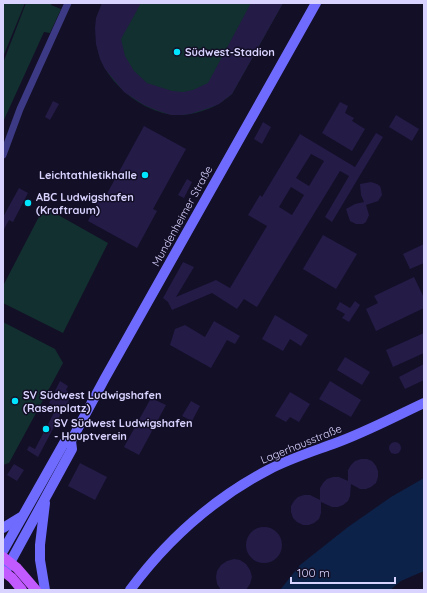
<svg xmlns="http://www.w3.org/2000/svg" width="427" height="593" font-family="Quicksand,sans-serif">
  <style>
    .green { fill: #12302f }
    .water { fill: #0c2248 }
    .building { fill: #241b47; fill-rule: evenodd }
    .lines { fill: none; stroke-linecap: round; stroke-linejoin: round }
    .street { stroke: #3d3a85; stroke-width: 7 }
    .secondary { stroke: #6f6bff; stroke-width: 10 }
    .primary { stroke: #c25bff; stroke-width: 10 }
    .poi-dot { fill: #00e5ff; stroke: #130f26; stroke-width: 1.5 }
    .labels { text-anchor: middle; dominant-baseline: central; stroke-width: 3; stroke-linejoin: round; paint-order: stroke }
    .poi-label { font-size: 11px; font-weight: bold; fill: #d9d4ff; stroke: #130f26; text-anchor: start }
    .street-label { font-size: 11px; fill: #d9d4ff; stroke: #130f26 }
  </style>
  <rect width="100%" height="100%" fill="#130f26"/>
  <g class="green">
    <path d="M3,3H25L3,57Z"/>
    <path d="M26,3H52L51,5L61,9L50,33L44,32L3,122V63Z"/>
    <path d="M102,3H283L232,94C219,106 200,114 182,115C146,117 101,81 97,45C95,35 101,14 102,3Z"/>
    <path d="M44,207L108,243L63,333L3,303V286Z"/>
    <path d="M3,322L55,349L63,363L9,463L3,465Z"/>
  </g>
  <path class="water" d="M424,478V571L401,581L390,590H280L300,565L348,527L391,497Z"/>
  <g class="building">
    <path d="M102,3H141L121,39L125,56L134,71L147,83L172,91L183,92L193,90L208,83L251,3H283L232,94L219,104L212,107L190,114L181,115H171L156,110L144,105L124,92L105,69L100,59L96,44L95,28L96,18Z"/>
    <path d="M53,101L59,104L50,120L45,117Z"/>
    <path d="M340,102L348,106L345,113L354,118L352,121L365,129L352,151L322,133Z"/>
    <path d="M396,115L419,129L412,141L389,127Z"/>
    <path d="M263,122L271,127L262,144L254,139Z"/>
    <path d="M144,126L186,149L153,209L157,211L137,248L88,221L94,209L96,203L99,201H103Z"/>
    <path d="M376,133L383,137L332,222L325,217L349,176L340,171L257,307L244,299L237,309L212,293L172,310L168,302L163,298L183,262L194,267L176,297L216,280L230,288L267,226L248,215L260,195L262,197L300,134L355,167ZM311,154L324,161L309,186L296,178ZM291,187L304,195L292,215L279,207Z"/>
    <path d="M187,179L192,182L184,198L178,195Z"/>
    <path d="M371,182L377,184L380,186L381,189L382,195L378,201L366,205L369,215L366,222L363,224H356L350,221L346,209L355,204L364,202L361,195L360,184Z"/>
    <path d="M19,188L28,193L13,222L9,220L3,231V217Z"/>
    <path d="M323,235L357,254L336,289L303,269Z"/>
    <path d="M424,244V263L410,269L403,254Z"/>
    <path d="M414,277L424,298V308L376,331L366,309L378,303L374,296Z"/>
    <path d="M355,301L360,305L349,322L342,318L345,314L336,309L340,302L350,308Z"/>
    <path d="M275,315L308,335L301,346L290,339L283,351L262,339Z"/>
    <path d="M214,321L240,336L235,344L227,340L211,368L170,345L175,329L185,325L205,337Z"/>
    <path d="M424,333V353L393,367L386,350Z"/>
    <path d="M345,357L370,372L362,385L337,370Z"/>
    <path d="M424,364V380L405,389L399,377Z"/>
    <path d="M60,381L68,386L66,390L72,394L68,402L70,403L66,412L63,410L38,457L27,450L29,446L35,449L57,407L49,403Z"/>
    <path d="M330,381L361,400L351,417L319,399Z"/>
    <path d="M290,392L310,404L299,422L290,417L286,422L275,416Z"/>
    <path d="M151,398L166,405L139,455L124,447Z"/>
    <path d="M191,401L200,406L192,421L182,416Z"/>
    <circle cx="395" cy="448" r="6"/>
    <path d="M361,459H367L372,461L376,466L378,471V477L376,483L371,487L366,489H360L351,484L350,496L348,501L343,505L338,507H332L321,502V513L319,519L314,523L309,525H303L297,522L293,518L291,512V506L294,501L298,497L304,495H310L320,500V488L323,483L327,479L333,477H339L348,481V470L351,465L355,461Z"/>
    <path d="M80,463L107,477L95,500L68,486Z"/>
    <path d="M14,464L24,470L17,481L7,475Z"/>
    <circle cx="264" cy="545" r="18"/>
    <path d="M234,559L240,560L246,564L250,570L252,577L250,584L246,590H221L217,584L216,577L217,571L221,565L227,561Z"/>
  </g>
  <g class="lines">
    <path class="street" d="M3,155L20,109L68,3"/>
    <g class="secondary">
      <path d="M45,503L40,545V560L45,590"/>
      <path d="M3,528L21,517"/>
      <path d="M3,551L64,443L71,441"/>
      <path d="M6,570L72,449L71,441L105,378L316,3"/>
      <path d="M130,590C167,540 213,499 268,470C289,459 311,452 333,444C364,433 394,417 424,403"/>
    </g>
    <g class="primary">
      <path d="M3,557L17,568L36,590"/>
      <path d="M3,571L12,578L22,590"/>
    </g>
  </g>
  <g class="poi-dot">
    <circle cx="177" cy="52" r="4"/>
    <circle cx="145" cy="175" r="4"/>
    <circle cx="28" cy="203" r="4"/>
    <circle cx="15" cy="401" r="4"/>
    <circle cx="46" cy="429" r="4"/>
  </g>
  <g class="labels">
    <g class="poi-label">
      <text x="185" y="52">Südwest-Stadion</text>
      <text x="137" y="175" text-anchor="end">Leichtathletikhalle</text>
      <text x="36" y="197">ABC Ludwigshafen<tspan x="36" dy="13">(Kraftraum)</tspan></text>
      <text x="23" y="395">SV Südwest Ludwigshafen<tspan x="23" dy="13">(Rasenplatz)</tspan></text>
      <text x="54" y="423">SV Südwest Ludwigshafen<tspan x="54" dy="13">- Hauptverein</tspan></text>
    </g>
    <g class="street-label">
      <text transform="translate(182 216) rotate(-61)">Mundenheimer Straße</text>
      <text transform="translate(301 444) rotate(-22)">Lagerhausstraße</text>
    </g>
  </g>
  <rect width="427" height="593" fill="none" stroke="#d9d4ff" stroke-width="8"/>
  <path d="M291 577v6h104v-6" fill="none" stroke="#d9d4ff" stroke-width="2"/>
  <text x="297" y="577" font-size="12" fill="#d9d4ff" stroke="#130f26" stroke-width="3" paint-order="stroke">100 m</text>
</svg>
